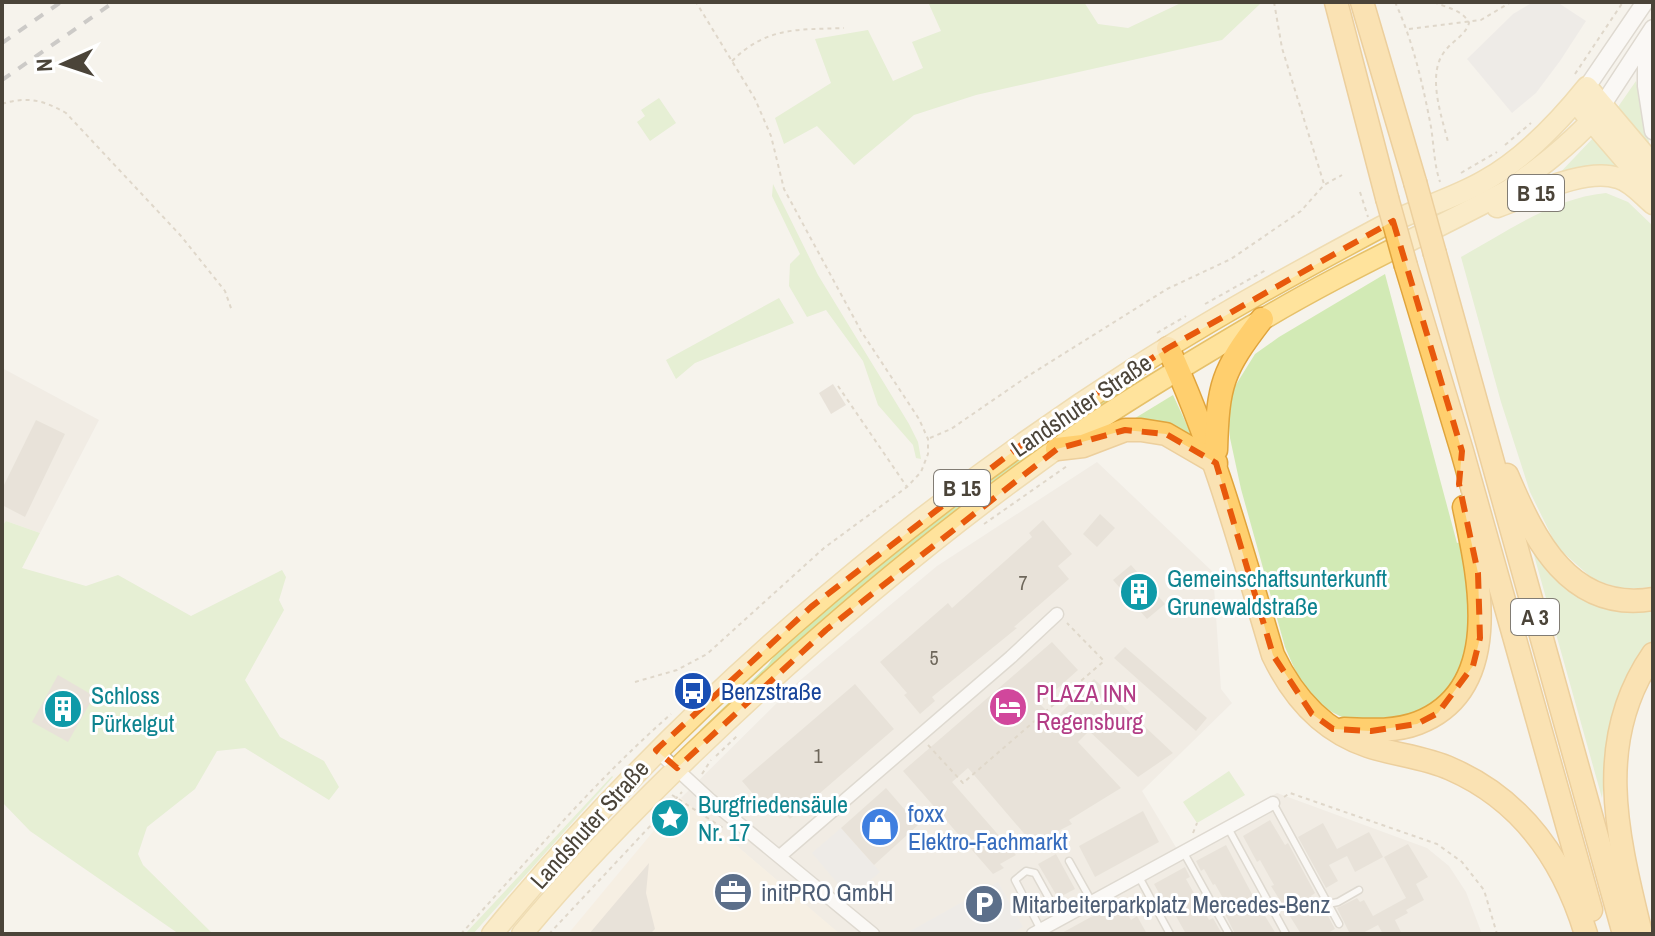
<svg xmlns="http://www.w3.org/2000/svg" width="1655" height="936" font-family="'Archivo Narrow',sans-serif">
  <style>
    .residential { fill: #eae5da }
    .commercial { fill: #f7ead8 }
    .green { fill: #d2eab5 }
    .parking { fill: #e5e3e0 }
    .building { fill: #d8cfc1 }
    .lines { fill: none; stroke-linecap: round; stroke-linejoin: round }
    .service-casing { stroke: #c2bbae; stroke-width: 9 }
    .minor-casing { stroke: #c2bbae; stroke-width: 15 }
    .tertiary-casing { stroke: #c2bbae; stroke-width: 19 }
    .primary-casing { stroke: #e6c16a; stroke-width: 23 }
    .motorway-casing { stroke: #e0a43c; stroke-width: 25 }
    .path { stroke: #c4b79f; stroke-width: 2; stroke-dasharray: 4 4; stroke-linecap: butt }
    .service { stroke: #fff; stroke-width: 6 }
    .minor { stroke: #fff; stroke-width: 12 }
    .tertiary { stroke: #fff; stroke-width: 16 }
    .primary { stroke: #ffe39c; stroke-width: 20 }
    .motorway { stroke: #ffcf6e; stroke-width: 22 }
    .rail { stroke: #9a9a9a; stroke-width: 4; stroke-dasharray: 10 10; stroke-linecap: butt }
    .motorway-bridge-casing { stroke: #e0a43c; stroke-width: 25; stroke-linecap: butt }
    .motorway-bridge { stroke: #ffcf6e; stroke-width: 22 }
    .marked { fill: none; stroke: #e8590c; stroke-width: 6; stroke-dasharray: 16 10; stroke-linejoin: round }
    .labels { text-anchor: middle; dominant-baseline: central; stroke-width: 6; stroke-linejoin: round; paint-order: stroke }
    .number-label { font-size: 20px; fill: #6e675b }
    .shield { fill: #fff; stroke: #817c74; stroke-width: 2 }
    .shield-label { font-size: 22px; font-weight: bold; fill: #4b4439 }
    .street-label { font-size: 24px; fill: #4b4439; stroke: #fff }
    .culture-label { font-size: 24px; fill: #0d838f; stroke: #fff; text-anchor: start }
    .transit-label { font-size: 24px; fill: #164399; stroke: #fff; text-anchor: start }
    .hotel-label { font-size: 24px; fill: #b23c85; stroke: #fff; text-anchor: start }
    .shop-label { font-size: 24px; fill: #366cbe; stroke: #fff; text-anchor: start }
    .service-label { font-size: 24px; fill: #4e5e75; stroke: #fff; text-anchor: start }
  </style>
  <rect width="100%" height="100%" fill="#f6f3ec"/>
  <g class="residential">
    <path d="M2,368L99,420L40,533L6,521L2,526Z"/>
    <path d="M1097,462L1213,572L1221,689L1232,703L1142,791L1177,849L1277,793L1427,848L1449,866L1466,892L1482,934H839L681,798L798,682L937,566Z"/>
  </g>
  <path class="commercial" d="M681,798L840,934H568Z"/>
  <g class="green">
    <path d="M928,2H1084L1098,24L1128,28L1183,2H1259L1260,4L1222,40L976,95L914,115L854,165L817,126L784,144L775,118L831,83L815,39L868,30L893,81L923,68L912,42L941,31Z"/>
    <path d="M1636,81L1649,142L1647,144L1618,107Z"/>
    <path d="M659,98L676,123L650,141L637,122L645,116L641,110Z"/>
    <path d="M1595,136L1618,166L1617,170L1555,178Z"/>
    <path d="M773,184L818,275L909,424L918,442L921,459L916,458L913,445L878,405L863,361L826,310L807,317L789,286L790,264L800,254L772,196Z"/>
    <path d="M1606,193L1628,202L1653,226V587L1624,589L1594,580L1557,547L1530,492L1501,402L1461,257C1507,232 1553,198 1606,193Z"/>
    <path d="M1385,274L1457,543L1462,542C1470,584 1480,640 1457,679C1430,726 1360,739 1320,703C1302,688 1294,668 1285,647L1241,489L1230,438L1228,414L1232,391L1255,354L1279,337Z"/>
    <path d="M779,298L794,323L695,363L676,379L666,360Z"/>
    <path d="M1142,375L1145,380L936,528L889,564L702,732L700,730L768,665L777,652L867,574L996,472Z"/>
    <path d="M1173,395L1193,438L1132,420Z"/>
    <path d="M6,521L40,533L22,568L86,586L118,575L191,616L282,570L286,577L279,600L284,610L245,680L280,737L324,761L339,787L329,800L245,748L217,751L195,789L147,827L138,854L143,865L213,934H179L30,831L2,802V526Z"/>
    <path d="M1532,548C1566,587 1596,620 1653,608V639L1627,677L1612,716L1602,798Z"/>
    <path d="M1229,771L1245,795L1197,823L1183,802Z"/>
    <path d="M612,776L613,777L473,934H465Z"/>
  </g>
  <g class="parking">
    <path d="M1533,2H1557L1586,21L1560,61L1536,93L1512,113L1467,59L1513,14Z"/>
    <path d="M841,828L880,872L850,898L812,853Z"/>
    <path d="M998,882L1023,927L1009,934H905Z"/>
  </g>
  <g class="building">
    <path d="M833,384L846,405L831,414L819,393Z"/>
    <path d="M36,420L65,434L25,517L2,505V489Z"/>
    <path d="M1100,514L1115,528L1097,547L1083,534Z"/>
    <path d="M1043,520L1072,554L1058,566L1069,579L1014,627L1017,628L932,697L935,701L920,714L904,695L907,693L880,662L948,603L952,608L1032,537L1029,533Z"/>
    <path d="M1131,565L1165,604L1147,619L1113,580Z"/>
    <path d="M1052,642L1078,670L1040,704L1055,719L1094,679L1173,753L1138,777L1089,731L1078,742L1121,788L1069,820L1072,824L1033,844L968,768L952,782L1016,855L1000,864L1004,868L993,874L903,771Z"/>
    <path d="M1125,647L1207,718L1196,731L1114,658Z"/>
    <path d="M58,675L94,696L68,742L32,722Z"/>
    <path d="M855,684L894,729L790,819L781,809L772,816L742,781Z"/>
    <path d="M886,788L918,825L874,865L841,828Z"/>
    <path d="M1143,811L1159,842L1095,877L1079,846Z"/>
    <path d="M1270,820L1285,845L1288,843L1315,893L1311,896L1321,914L1326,912L1335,929L1326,934H1301L1271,886L1274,885L1260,860L1257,862L1243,836Z"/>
    <path d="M1323,823L1337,849L1369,832L1383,857L1355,872L1347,856L1329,865L1338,881L1326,888L1298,837Z"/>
    <path d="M1408,844L1428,877L1416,884L1424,900L1406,910L1408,913L1395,920L1402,934H1383L1378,925L1361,934H1350L1337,908L1357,898L1360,902L1364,900L1373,916L1406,898L1384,857Z"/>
    <path d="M1226,845L1253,896L1276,934H1235L1224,912L1229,909L1215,884L1213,885L1204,869L1201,871L1196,861Z"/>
    <path d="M1056,854L1075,889L1058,898L1038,864Z"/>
    <path d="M649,863L646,893L655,929L650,934H589Z"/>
    <path d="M1185,867L1190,877L1186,879L1209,920L1213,918L1222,934H1186L1172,909L1169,911L1154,884Z"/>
    <path d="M1120,901L1131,920L1137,916L1147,934H1060Z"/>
  </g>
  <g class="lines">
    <defs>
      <g id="service">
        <path d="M1273,803L1339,924"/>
        <path d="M1228,828L1286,934"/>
        <path d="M1184,853L1229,934"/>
        <path d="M1069,861L1092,902"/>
        <path d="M1139,877L1170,934"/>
        <path d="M1328,904L1338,902L1359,890"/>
        <path d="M1041,930L1015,880L1026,871L1035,873L1060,918"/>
      </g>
      <g id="minor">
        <path d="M656,750L709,799L873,934"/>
        <path d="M780,856L1011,657L1057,614"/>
        <path d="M1033,934L1273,803"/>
      </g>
      <g id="tertiary">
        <path d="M1646,41V86L1653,131"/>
        <path d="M1587,87L1645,2"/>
        <path d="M1598,112L1653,28"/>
      </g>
      <g id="primary">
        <path d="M1583,111L1651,190"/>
        <path d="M1497,207C1529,196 1584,167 1618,178C1632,182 1642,195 1653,204"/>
        <path d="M492,934C675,712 896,521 1138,366C1216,316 1299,271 1381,227C1415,209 1451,200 1484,181C1524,159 1558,123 1587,87L1653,165"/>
        <path d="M522,934C575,870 634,810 694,752C819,632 951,520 1094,423C1148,387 1204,354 1260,321C1340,273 1426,234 1509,190C1539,168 1567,147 1592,120"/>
      </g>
      <g id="motorway">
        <path d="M1336,2L1387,198"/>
        <path d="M1362,2L1415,182"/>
        <path d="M1435,254L1624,934"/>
        <path d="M1406,266L1462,451L1591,910"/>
        <path d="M1168,348C1214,447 1242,551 1273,655C1293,697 1323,731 1368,746C1395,755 1425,757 1451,769C1522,800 1564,861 1586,934"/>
        <path d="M1057,449L1083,446L1125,430H1141L1166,434L1216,463"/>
        <path d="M1216,450C1218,384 1222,371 1262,319"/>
        <path d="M1507,475C1534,539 1570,613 1653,599"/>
        <path d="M1344,729C1368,730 1395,732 1418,723C1505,689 1479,577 1464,507"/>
        <path d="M1641,934C1618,838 1592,742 1653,654"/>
      </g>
    </defs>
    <use href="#service" class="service-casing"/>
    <use href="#minor" class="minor-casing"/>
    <use href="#tertiary" class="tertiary-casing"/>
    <use href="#primary" class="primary-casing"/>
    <use href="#motorway" class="motorway-casing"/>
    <g class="path">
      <path d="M1274,2L1282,48L1324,184"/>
      <path d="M1395,2C1413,41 1423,85 1431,127C1434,146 1434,164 1440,182"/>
      <path d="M1434,2C1447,8 1463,10 1469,23C1465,36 1453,40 1445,51C1426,74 1442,117 1448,142"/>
      <path d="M1409,29L1481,20L1511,2"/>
      <path d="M732,61C767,26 799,30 844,28"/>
      <path d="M1575,74L1623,2"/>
      <path d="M2,104C27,96 43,100 66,113L181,236L225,291L232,311"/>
      <path d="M1505,145L1531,123"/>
      <path d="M1461,173L1497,152"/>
      <path d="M1360,192L1368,217"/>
      <path d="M1205,304L1266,270"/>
      <path d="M1157,333L1186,316"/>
      <path d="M838,386L907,487"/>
      <path d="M930,438L951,429L1028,376L1167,289L1231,259L1301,211L1324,185L1342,175"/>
      <path d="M984,524L1067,466"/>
      <path d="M635,682L677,670L707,654L824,548L907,487L921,472L928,454V439L919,419L861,331L784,189L771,136L755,99L696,2"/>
      <path d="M928,745L963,783L1104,661L1067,623"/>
      <path d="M716,756L738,735"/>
      <path d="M702,774L711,760"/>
      <path d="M672,795L723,828"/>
      <path d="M1284,797L1290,793L1437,844L1462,862L1484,890L1497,934"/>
      <path d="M1193,833L1197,823"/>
      <path d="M461,934C529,859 595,781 671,714"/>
      <path d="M549,934L682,792"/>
    </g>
    <use href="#service" class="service"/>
    <use href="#minor" class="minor"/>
    <use href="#tertiary" class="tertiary"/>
    <use href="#primary" class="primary"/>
    <use href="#motorway" class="motorway"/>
    <g class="rail">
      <path d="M2,43L61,2"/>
      <path d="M2,80L114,2"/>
    </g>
    <defs>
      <g id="motorway-bridge">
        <path d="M1415,182L1435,254"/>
        <path d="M1387,198L1406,266"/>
      </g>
    </defs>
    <use href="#motorway-bridge" class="motorway-bridge-casing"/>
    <use href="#motorway-bridge" class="motorway-bridge"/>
  </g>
  <path d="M0 0H1655V936H0ZM1393,221L1462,451L1459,484L1478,573L1480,638L1473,666L1438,713L1417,724L1371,731L1333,729L1312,714L1273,655L1216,463L1166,434L1125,430L1057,449L826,630L677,768L656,750L811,607L1042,429L1168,348Z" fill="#f6f3ec" fill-opacity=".55" fill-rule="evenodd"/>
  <path class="marked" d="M1393,221L1462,451L1459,484L1478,573L1480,638L1473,666L1438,713L1417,724L1371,731L1333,729L1312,714L1273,655L1216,463L1166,434L1125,430L1057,449L826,630L677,768L656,750L811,607L1042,429L1168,348Z"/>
  <defs>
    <symbol id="building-disc" viewBox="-11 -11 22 22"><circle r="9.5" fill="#0f9aa8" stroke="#fff"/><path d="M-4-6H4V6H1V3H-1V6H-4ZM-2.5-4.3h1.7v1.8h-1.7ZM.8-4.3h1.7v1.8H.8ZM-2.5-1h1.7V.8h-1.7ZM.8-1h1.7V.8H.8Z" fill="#fff"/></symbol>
    <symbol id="bus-disc" viewBox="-11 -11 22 22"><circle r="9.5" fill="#1a4fb4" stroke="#fff"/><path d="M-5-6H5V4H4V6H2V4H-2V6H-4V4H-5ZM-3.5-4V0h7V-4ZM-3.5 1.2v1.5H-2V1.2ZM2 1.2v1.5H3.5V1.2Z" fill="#fff"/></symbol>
    <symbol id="hotel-disc" viewBox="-11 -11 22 22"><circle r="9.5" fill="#d1479c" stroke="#fff"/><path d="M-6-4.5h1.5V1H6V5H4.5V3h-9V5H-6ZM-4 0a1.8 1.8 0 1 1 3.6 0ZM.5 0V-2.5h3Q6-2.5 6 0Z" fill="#fff"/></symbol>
    <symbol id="sight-disc" viewBox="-11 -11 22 22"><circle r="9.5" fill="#0f9aa8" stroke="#fff"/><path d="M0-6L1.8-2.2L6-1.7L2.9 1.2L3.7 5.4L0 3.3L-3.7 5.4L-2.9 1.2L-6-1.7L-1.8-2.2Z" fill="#fff"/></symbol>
    <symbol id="shop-disc" viewBox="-11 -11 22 22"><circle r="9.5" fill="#3f7fe0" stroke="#fff"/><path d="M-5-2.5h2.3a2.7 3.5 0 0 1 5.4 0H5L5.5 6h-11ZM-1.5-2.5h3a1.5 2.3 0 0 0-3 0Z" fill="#fff"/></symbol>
    <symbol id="office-disc" viewBox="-11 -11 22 22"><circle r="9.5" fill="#5c6f8a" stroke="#fff"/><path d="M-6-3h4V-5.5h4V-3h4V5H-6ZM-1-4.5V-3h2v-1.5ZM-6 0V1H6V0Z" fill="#fff"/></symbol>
    <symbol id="parking-disc" viewBox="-11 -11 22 22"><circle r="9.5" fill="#5c6f8a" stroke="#fff"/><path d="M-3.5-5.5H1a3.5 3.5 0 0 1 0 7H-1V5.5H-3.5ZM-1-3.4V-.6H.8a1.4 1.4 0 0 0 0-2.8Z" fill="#fff"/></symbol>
  </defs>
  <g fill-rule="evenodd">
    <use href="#building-disc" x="1117" y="570" width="44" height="44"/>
    <use href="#bus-disc" x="671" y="669" width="44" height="44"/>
    <use href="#hotel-disc" x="986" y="685" width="44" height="44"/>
    <use href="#building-disc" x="41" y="687" width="44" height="44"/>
    <use href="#sight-disc" x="648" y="796" width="44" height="44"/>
    <use href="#shop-disc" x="858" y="805" width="44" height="44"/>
    <use href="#office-disc" x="711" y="870" width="44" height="44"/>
    <use href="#parking-disc" x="962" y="882" width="44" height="44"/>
  </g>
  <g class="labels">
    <g class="number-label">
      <text x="1023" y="582">7</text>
      <text x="934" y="657">5</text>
      <text x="818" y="755">1</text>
    </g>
    <g class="shield">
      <rect x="1508" y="175" width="56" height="36" rx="6"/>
      <rect x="934" y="470" width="56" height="36" rx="6"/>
      <rect x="1511" y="599" width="48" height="36" rx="6"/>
    </g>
    <g class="shield-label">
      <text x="1536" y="193">B 15</text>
      <text x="962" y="488">B 15</text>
      <text x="1535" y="617">A 3</text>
    </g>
    <g class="street-label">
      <text transform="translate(1081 405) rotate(-34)">Landshuter Straße</text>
      <text transform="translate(589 824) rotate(-48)">Landshuter Straße</text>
    </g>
    <g class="culture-label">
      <text x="1167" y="578">Gemeinschaftsunterkunft<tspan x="1167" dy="28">Grunewaldstraße</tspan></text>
      <text x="91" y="695">Schloss<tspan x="91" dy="28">Pürkelgut</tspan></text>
      <text x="698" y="804">Burgfriedensäule<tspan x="698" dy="28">Nr. 17</tspan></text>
    </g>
    <g class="transit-label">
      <text x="721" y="691">Benzstraße</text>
    </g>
    <g class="hotel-label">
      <text x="1036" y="693">PLAZA INN<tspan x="1036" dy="28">Regensburg</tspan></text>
    </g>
    <g class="shop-label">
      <text x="908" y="813">foxx<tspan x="908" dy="28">Elektro-Fachmarkt</tspan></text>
    </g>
    <g class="service-label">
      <text x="761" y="892">initPRO GmbH</text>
      <text x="1012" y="904">Mitarbeiterparkplatz Mercedes-Benz</text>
    </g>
  </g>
  <rect width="1655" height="936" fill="none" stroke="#4b4439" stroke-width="8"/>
  <g transform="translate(64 64) rotate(267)" stroke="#ffffff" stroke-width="6" paint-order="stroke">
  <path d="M0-6L14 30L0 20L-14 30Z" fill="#4b4439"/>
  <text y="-12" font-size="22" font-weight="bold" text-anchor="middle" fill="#4b4439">N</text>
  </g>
</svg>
